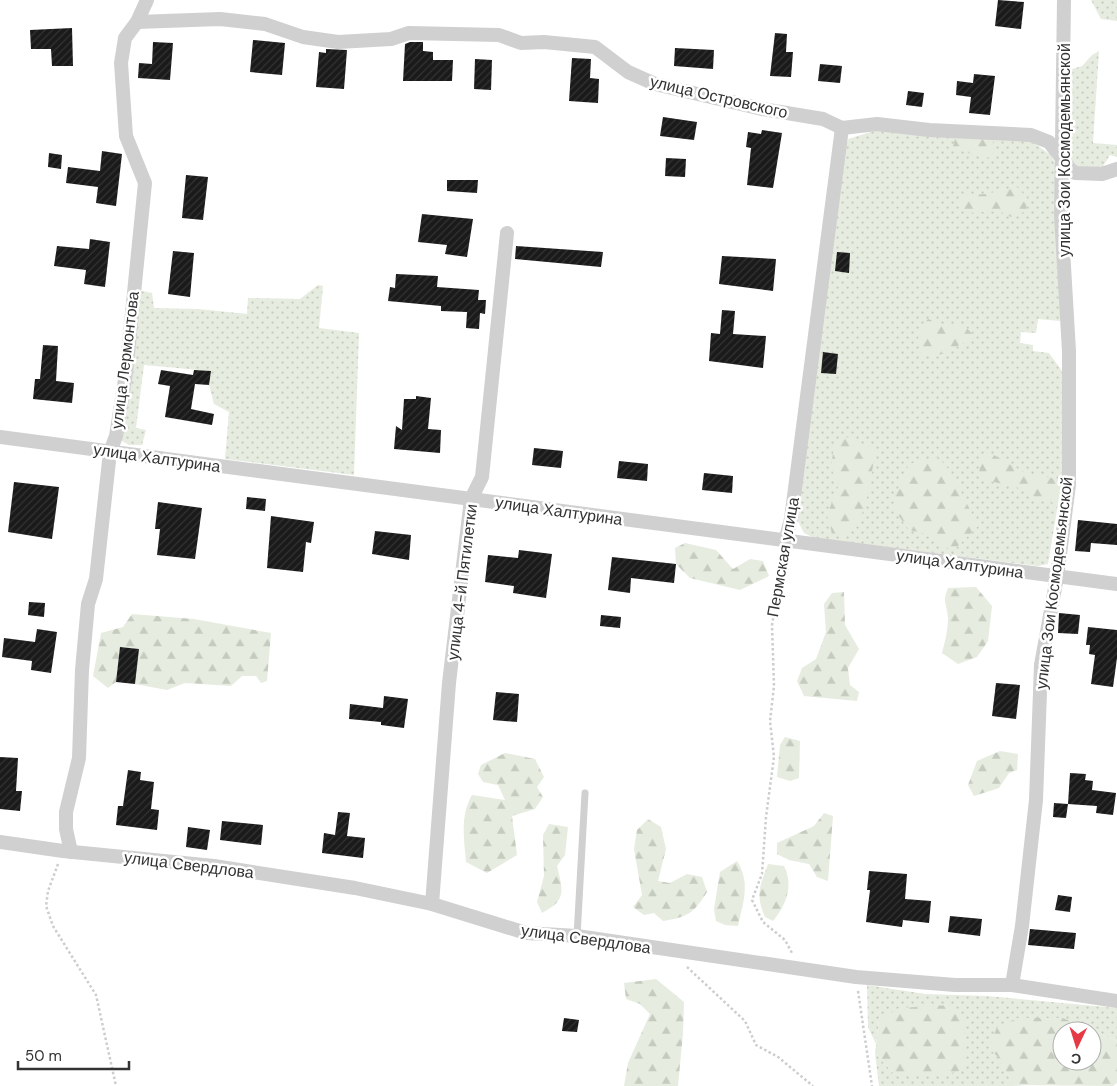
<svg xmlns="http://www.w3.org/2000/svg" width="1117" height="1086" font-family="'DM Sans',sans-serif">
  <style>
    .grass { fill: url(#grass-dots) }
    .forest { fill: url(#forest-firs); fill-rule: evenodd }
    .building { fill: url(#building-hatch) }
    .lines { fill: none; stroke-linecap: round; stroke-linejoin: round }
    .path { stroke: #cdcdcd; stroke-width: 2.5; stroke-dasharray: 2.5 2.5; stroke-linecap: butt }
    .lane { stroke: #d0d0d0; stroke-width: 7 }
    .street { stroke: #d0d0d0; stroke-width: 14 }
    .labels { text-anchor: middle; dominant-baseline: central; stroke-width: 5; stroke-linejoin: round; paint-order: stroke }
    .street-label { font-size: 16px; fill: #333; stroke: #fff }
  </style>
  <defs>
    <pattern id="grass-dots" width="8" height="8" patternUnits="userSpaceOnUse" patternTransform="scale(1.25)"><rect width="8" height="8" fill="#e6ecdf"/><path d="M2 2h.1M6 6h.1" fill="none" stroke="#c6cbc0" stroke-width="1.8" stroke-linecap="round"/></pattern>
    <pattern id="forest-firs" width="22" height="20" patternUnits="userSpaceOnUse" patternTransform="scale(1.25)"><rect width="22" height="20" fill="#e6ecdf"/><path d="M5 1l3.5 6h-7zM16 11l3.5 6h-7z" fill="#c6cbc0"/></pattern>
    <pattern id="building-hatch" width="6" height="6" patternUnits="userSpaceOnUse" patternTransform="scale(1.25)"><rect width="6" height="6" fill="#1a1a1a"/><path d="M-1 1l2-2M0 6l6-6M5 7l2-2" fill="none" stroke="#333"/></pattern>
  </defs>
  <rect width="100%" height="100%" fill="#fff"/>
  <g class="grass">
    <path d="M1091,0H1117V21L1101,19Z"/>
    <path d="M1099,51L1093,143L1117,145V157L1110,155L1102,168L1086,171L1068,161L1069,70L1082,66L1092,55Z"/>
    <path d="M877,130L1031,141L1051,155L1060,175V321L1038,319L1036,333L1021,332L1020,343L1033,345V351L1049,353L1062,371L1065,462L1048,564L1038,566L814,538L804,533L798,521L812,374L843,158L848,139Z"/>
    <path d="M318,285L323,286L319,328L359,333L354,475L225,459L229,412L214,404L209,385L210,371L144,365L136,428L146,430L142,445H129L119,439L138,290L152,293L154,308L198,309L247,314L248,298L300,299Z"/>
    <path d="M867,985L925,994L987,996L1117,1008V1041L1063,1018L989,1048L999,1057L1013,1085L1029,1086H879L875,1053L895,1075L949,1005L929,1007L879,1020L876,1044L868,1027Z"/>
  </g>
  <g class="forest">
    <path d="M955,138L992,139L995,152L987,158C977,154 959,152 953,147Z"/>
    <path d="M1017,187L1027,198L1026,211L1011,217L999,211L966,213L960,203L968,195L986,194Z"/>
    <path d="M928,319L946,325L966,327L972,334L968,341L939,355L922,354C915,339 918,332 928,319Z"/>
    <path d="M848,437L876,450L865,508L857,522L843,535L832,533L827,515L838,487L831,467L834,446Z"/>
    <path d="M992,454L1023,472L1061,480C1063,490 1063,497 1054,504L1038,500L1023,489L990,481L979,473L981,460Z"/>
    <path d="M938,457L951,472L978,526L955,549L941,547L926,534L909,530L893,508L894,498L909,464Z"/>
    <path d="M685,543L716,550L733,569L750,559L763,561L769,576L740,590L690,578L676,564L675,548Z"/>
    <path d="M976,587L992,606L988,641L977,657L958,664L942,653C945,642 948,630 948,618C947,603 942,603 948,588Z"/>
    <path d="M844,592L845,625L859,649L848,668L850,685L859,692L857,701L804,696L797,681L802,668L816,659L826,632L824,604L832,593Z"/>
    <path d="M132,614L194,619L271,633L267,681L261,683L256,676H242L231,686L185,683L167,690L135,684L139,649L121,647L116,682L108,688L93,676L101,633L123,627Z"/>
    <path d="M785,737L800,741L799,778L790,781L777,777L780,745Z"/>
    <path d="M1000,751L1018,754L1017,770L1009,773L999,788L974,796L968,785L977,761Z"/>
    <path d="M505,753L535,759L544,777L537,787L543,797L535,809L512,816L517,855L487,873L466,862C464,838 460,816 472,795L505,800L498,785L483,782L478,774L481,765Z"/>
    <path d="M824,813L833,816L828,881L817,877L809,864L789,860L777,854V843L814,826Z"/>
    <path d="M648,819L661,827L666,849L658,881L670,883L687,874L702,877L707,892C694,913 688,917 663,921L654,913L644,915L633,907L642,895L634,849L637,830Z"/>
    <path d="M549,824L568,827L565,855L557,866C563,891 567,900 542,913L537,902L544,876L543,835Z"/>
    <path d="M737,861C751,883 743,903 738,926L725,925L716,921L714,909L720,872Z"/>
    <path d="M768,864L784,866C794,886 786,905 773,921L765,917C755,894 760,886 768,864Z"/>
    <path d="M656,979L684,1002L683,1033L678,1086H624L628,1063L650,1014L640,1004L626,999L624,983Z"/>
    <path d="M950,1005L965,1020L964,1070L938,1076L895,1075L875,1053L879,1020L899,1008Z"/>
    <path d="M1018,1018H1063L1117,1041V1083L1113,1086L1013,1085L999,1058L989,1048L997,1027ZM1062,1031H1092V1061H1062Z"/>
  </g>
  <g class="building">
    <path d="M998,0L1024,2L1021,29L995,26Z"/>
    <path d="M72,28L73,66H52L51,49H31L30,30Z"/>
    <path d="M775,33L787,34L786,52H793L791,77L770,76Z"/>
    <path d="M253,40L285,43L282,75L250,72Z"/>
    <path d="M153,42L173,43L170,80L138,78L139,63L152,64Z"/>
    <path d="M410,42H423V51L433,52V60H453L452,81H403L405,44Z"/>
    <path d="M675,48L714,50L713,69L674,66Z"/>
    <path d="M326,49L347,50L344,89L316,87L319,52L326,53Z"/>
    <path d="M572,58L591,59L590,78L599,79L598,103L569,101Z"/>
    <path d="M475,59L492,60L491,90L474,89Z"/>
    <path d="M820,64L842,66L840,83L818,81Z"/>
    <path d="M974,74L995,76L990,115L969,113L971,97L956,95L957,81L973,83Z"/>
    <path d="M908,91L924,93L922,107L906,105Z"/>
    <path d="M663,117L697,122L694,140L660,136Z"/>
    <path d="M762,130L782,133L773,188L747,185L751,148L746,147L748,132L761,134Z"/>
    <path d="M102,151L122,154L116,206L96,203L98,187L66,183L68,167L100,171Z"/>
    <path d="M49,153L62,155L61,169L48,167Z"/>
    <path d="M666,158L686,159L685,177L665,176Z"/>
    <path d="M186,175L208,177L203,220L182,218Z"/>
    <path d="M447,180H478L477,193L447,191Z"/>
    <path d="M422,214L473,219L467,257L445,254L447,245L418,242Z"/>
    <path d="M90,239L110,242L105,287L84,284L86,270L54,266L57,246L89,249Z"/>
    <path d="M516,246L603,252L601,267L515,259Z"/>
    <path d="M173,251L194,253L190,297L168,294Z"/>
    <path d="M837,252L850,253L849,273L835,271Z"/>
    <path d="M722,256L776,259L773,291L719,284Z"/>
    <path d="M396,274L438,276L437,287L479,290L478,300H486L485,314L480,313L479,329L466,328L467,312L441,311V306L388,301L390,287L395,288Z"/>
    <path d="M722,310L735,311L733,334L766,336L763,368L709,361L711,333L720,334Z"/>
    <path d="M43,345L58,346L56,381L74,383L72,403L33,399L35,379H40Z"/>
    <path d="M823,352L838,354L836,374L821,373Z"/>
    <path d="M161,370L193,375L194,370L211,371L209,385L195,384L191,409L214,414L212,425L165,417L170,386L158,384Z"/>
    <path d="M416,396L431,398L428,429L441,430L440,453L394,449L396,426L402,430L404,399H416Z"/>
    <path d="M534,448L563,451L561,468L532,465Z"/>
    <path d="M619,461L648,464L647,481L617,478Z"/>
    <path d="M704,473L733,476L732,493L702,490Z"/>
    <path d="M14,482L59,487L52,539L8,532Z"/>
    <path d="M247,497L266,499L265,511L246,509Z"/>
    <path d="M158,502L202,508L195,559L157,555L160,529H155Z"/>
    <path d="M271,516L314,522L311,543L306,542L303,572L267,568Z"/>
    <path d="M1078,520L1117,524V545L1091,543L1090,552L1075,551Z"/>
    <path d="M375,531L411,535L409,560L372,554Z"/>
    <path d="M519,550L552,554L546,598L513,593L514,586L485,582L488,555L518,558Z"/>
    <path d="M612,557L676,564L674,583L631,578L630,593L608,590Z"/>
    <path d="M29,602L45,603L44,617L28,615Z"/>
    <path d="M1059,613L1080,615L1078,634L1058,633Z"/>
    <path d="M601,615L621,617L620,628L600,626Z"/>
    <path d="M1088,627L1117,630V658L1113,687L1091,684L1095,655L1089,654L1090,645H1086Z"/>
    <path d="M37,629L57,632L51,673L31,670L32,661L2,657L4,638L35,642Z"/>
    <path d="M120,647L139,649L135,684L116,682Z"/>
    <path d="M996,683L1020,685L1016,719L992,716Z"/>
    <path d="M496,692L519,694L517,722L493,720Z"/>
    <path d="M384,696L408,699L404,728L381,725V722L349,719L350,704L383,708Z"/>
    <path d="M0,757L18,758L16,791H22L20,811L0,809Z"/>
    <path d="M128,770L141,772L140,780L154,782L151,809L159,810L157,830L116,825L118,806H123Z"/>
    <path d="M1070,773L1086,774L1085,780L1093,781L1092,790L1116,793L1113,815L1096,813L1097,806L1068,804Z"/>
    <path d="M1054,803L1068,804L1066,818L1053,817Z"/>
    <path d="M338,812L350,813L347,836L365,838L363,858L322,853L324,833L335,835Z"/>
    <path d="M222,821L263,825L261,845L220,840Z"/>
    <path d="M188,827L210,830L207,850L186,847Z"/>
    <path d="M869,871L907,874L905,899L931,901L929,923L903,920L902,927L866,922L870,890H867Z"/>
    <path d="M1058,895L1072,897L1070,912L1055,910Z"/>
    <path d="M950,916L982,919L980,936L948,932Z"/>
    <path d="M1030,929L1076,933L1074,949L1028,945Z"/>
    <path d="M564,1018L579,1020L577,1032L562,1031Z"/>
  </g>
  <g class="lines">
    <g class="path">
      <path d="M784,554L772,625L774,686L770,721L774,757L766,817L762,874L752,900L763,922L785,940L792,953"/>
      <path d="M58,864L48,891L46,906L53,926L96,995L116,1086"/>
      <path d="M687,967L745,1021L756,1045L778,1057L813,1086"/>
      <path d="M858,991L872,1086"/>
    </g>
    <path class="lane" d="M577,936L585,793"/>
    <g class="street">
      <path d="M137,22L220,19L265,24L303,37L338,42L391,39L409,33L499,35L521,43L544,42L595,47L628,72L655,84L762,109L823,119L842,128L877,124L929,130L1031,135L1049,142L1070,169L1075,173L1102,174L1117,169"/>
      <path d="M0,437L1117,584"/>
      <path d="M785,541L791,519L842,128"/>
      <path d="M0,842L63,851L214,866L355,888L432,904L526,933L577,936L856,977L955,985H1012L1117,1001"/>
      <path d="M71,852L66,829V812L79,758L82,670L88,604L96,579L110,452L116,436L126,373L145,183L126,136L121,63L125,38L137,22L147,0"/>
      <path d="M432,904L449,683L471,499L482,477L507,233"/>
      <path d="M1012,985L1022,926L1036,800L1041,665L1057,577L1069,485V351L1061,215L1064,0"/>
    </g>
  </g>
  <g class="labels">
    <g class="street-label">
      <text transform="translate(719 97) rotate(13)">улица Островского</text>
      <text transform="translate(1064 150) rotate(-90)">улица Зои Космодемьянской</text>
      <text transform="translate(125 360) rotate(-83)">улица Лермонтова</text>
      <text transform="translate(157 458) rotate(8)">улица Халтурина</text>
      <text transform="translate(559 511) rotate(8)">улица Халтурина</text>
      <text transform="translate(783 557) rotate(-80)">Пермская улица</text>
      <text transform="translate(960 564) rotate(8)">улица Халтурина</text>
      <text transform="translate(462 582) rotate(-83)">улица 4-й Пятилетки</text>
      <text transform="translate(1054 583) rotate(-83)">улица Зои Космодемьянской</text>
      <text transform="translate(189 865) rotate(7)">улица Свердлова</text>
      <text transform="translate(586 939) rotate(8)">улица Свердлова</text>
    </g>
  </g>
  <g transform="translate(1077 1046) rotate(184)"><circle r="24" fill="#ffffff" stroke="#adadad"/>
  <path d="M0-4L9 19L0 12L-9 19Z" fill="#e63946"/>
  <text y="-8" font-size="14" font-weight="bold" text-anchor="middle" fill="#333333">С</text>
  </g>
  <path d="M18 1061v8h111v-8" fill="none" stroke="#333333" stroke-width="2.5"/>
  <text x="25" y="1061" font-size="15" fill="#333333" stroke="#ffffff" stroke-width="4" paint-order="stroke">50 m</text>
</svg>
